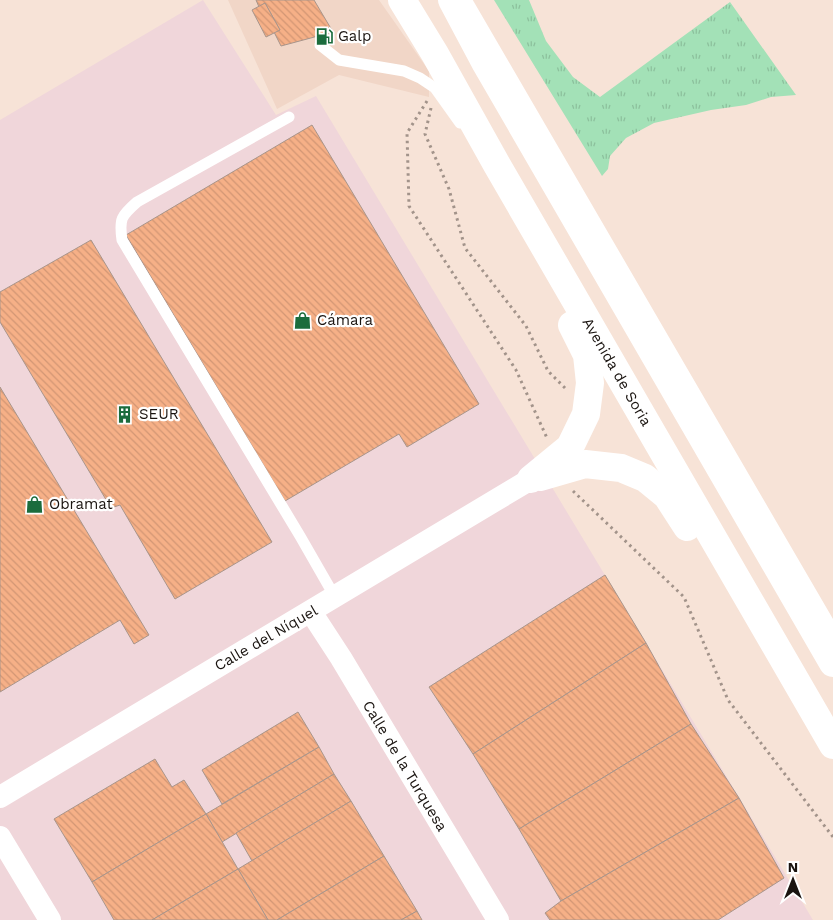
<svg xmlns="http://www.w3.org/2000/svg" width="833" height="920" font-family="'Work Sans',sans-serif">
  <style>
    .built { fill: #f1d6c7 }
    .industrial { fill: #f0d6da }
    .grass { fill: url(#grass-tufts) }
    .building { fill: url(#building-back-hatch); stroke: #a8958b }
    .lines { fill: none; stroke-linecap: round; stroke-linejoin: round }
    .path { stroke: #a2938a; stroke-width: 3; stroke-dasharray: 2.5 4; stroke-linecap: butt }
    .lane { stroke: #fff; stroke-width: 11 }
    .street { stroke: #fff; stroke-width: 22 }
    .highway { stroke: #fff; stroke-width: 28 }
    .labels { text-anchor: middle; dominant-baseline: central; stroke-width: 4.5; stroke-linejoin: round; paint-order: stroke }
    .poi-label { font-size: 15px; fill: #1a1410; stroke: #fff; text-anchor: start }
    .street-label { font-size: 15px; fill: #1a1410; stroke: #fff }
  </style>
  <defs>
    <pattern id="grass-tufts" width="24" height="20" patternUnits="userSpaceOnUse" patternTransform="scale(1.25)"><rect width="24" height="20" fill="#a3e1b7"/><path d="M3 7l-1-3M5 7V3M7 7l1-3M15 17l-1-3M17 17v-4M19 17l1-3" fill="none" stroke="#8cc09c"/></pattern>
    <pattern id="building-back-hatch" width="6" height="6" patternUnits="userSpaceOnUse" patternTransform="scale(1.25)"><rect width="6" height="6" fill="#f6b087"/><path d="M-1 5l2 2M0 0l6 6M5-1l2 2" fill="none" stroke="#d29674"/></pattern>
  </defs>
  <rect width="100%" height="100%" fill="#f7e3d7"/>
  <path class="built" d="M228,0H379L429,71V97L339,75L277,109Z"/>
  <path class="industrial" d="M203,0L276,115L316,96L813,920H0V120Z"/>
  <path class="grass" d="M494,0H529L546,41L573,77L600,97L730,2L796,95L771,97L746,105L711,110L654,123L626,138L610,156L608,169L602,176Z"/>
  <g class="building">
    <path d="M256,0H314L333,32L281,46L274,32L280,30L265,3L259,7Z"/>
    <path d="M265,3L280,30L266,37L252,10Z"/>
    <path d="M312,125L479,404L407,447L399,434L285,501L126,235Z"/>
    <path d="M91,240L272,542L175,599L120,505L111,508L0,322V292Z"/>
    <path d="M0,387L149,635L134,644L120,620L0,692Z"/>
    <path d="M605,575L646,643L473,754L429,687Z"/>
    <path d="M646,643L691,724L519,829L473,754Z"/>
    <path d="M298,712L319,747L222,804L202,770Z"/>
    <path d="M691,724L739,798L561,901L519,829Z"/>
    <path d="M319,747L334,774L222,842L206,814Z"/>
    <path d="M155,759L172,787L184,780L206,814L92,882L54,819Z"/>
    <path d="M334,774L351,801L252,861L236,833Z"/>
    <path d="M739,798L784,878L718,920H550L545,913L561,901Z"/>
    <path d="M351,801L384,856L277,920H268L238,869Z"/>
    <path d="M206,814L238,869L152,920H114L92,882Z"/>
    <path d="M384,856L417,911L401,920H277Z"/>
    <path d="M238,869L268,920H152Z"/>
    <path d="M417,911L422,920H401Z"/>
  </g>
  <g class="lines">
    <g class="path">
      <path d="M427,101L407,133L409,206L516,370L547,438"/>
      <path d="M431,108L425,134L449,189L465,248L526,326L548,371L565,388"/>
      <path d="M573,491L684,597L728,700L833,837"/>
    </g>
    <g class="lane">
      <path d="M467,1L833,630"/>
      <path d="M320,45L339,60L404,71L420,78L435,88L460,123"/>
      <path d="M289,117L137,202C121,216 119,219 122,240L300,536L335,597"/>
    </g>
    <g class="street">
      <path d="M311,612L341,658L498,920"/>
      <path d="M0,797C177,690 354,586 531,479"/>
      <path d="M0,837L50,920"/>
    </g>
    <g class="highway">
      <path d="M402,0L435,54L497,165L833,745"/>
      <path d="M452,0L485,62L833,663"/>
      <path d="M540,477L585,464L621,468L645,478L667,496L687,527"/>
      <path d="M531,479L570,447L586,414L590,383L587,355L572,325"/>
    </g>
  </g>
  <defs>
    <symbol id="fuel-bare" viewBox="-9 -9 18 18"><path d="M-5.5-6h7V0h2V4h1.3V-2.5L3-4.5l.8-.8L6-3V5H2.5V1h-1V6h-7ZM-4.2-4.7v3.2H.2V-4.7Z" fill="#1b6c3d" stroke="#fff" stroke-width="2.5" paint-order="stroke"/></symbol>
    <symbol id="shop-bare" viewBox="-9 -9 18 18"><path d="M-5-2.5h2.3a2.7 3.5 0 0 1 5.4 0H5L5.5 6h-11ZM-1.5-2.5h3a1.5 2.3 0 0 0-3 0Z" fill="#1b6c3d" stroke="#fff" stroke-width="2.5" paint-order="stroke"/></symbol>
    <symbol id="building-bare" viewBox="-9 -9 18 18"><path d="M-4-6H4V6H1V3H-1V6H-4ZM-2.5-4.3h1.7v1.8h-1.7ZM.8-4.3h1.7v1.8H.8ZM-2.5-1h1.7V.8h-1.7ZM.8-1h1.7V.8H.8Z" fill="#1b6c3d" stroke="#fff" stroke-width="2.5" paint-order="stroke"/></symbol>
  </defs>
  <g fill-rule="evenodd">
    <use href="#fuel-bare" x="312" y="24" width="25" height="25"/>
    <use href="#shop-bare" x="290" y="308" width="25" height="25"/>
    <use href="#building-bare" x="112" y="402" width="25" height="25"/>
    <use href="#shop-bare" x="22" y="492" width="25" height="25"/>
  </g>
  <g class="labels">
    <g class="poi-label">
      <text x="338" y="36">Galp</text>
      <text x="317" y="320">Cámara</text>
      <text x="139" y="414">SEUR</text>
      <text x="49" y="504">Obramat</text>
    </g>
    <g class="street-label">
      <text transform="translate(617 372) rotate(60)">Avenida de Soria</text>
      <text transform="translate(266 638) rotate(-30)">Calle del Níquel</text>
      <text transform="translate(405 766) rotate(59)">Calle de la Turquesa</text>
    </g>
  </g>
  <g transform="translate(793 880)" stroke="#ffffff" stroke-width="4" paint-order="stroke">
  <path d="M0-4L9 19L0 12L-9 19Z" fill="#1a1410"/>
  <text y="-8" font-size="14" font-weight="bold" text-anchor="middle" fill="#1a1410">N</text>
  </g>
</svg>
